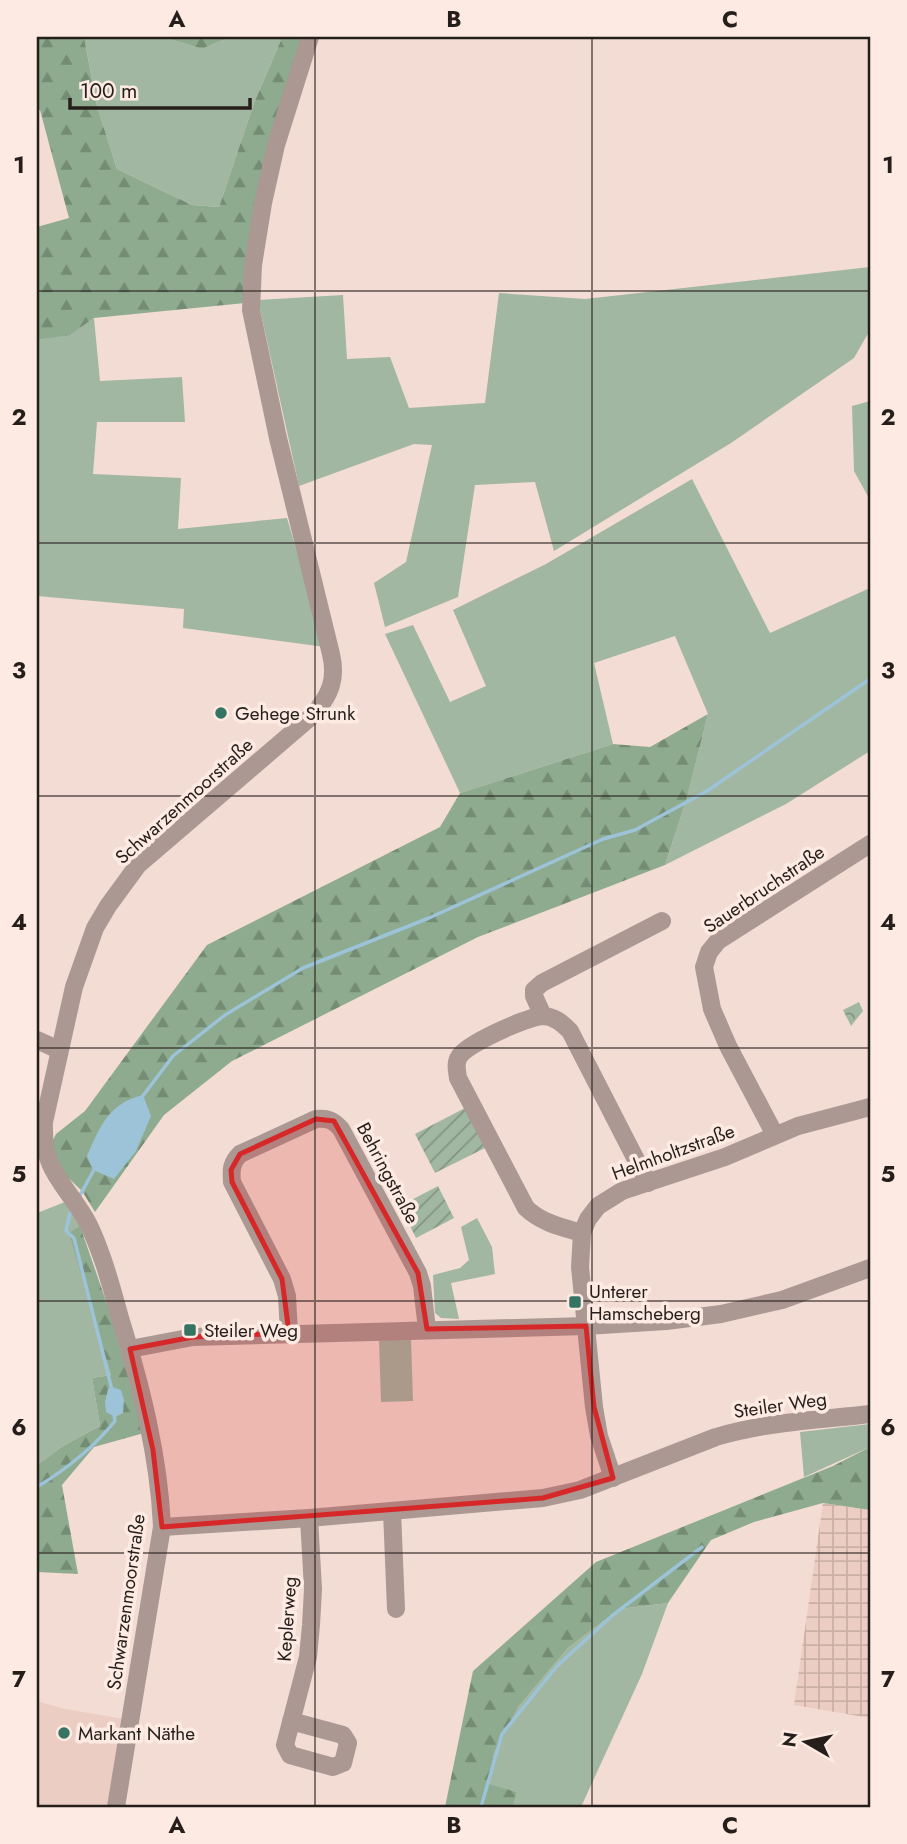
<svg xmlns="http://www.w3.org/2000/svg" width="907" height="1844" font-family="Jost,sans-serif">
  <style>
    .built { fill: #eccdc3 }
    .industrial { fill: url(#industrial-grid) }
    .grass { fill: #a1b7a2 }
    .forest { fill: url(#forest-firs) }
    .park { fill: url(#park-crowns) }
    .garden { fill: url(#garden-furrows) }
    .water { fill: #9cc3d8 }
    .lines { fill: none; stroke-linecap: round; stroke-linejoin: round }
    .stream { stroke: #9cc3d8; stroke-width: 3.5 }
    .minor { stroke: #ab9893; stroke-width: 18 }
    .marked { fill: #d62828; fill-opacity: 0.2; stroke: #d62828; stroke-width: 5; stroke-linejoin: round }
    .grid { fill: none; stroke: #261e1b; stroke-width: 2; stroke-opacity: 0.55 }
    .poi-dot { fill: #357462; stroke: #fdebe3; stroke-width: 2.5 }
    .labels { text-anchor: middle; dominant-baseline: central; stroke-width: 7; stroke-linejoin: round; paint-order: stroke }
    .poi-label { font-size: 19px; fill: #261e1b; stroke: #fdebe3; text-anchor: start }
    .street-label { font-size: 19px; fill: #261e1b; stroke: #fdebe3 }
    .neatline { fill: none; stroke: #261e1b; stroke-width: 2.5 }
    .grid-label { font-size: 23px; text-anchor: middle; font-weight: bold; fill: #261e1b }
  </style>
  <defs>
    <pattern id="industrial-grid" width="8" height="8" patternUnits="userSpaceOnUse" patternTransform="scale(1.75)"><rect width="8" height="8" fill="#eccdc3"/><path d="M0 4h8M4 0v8" fill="none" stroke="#cab0a7"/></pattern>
    <pattern id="forest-firs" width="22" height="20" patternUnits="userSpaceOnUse" patternTransform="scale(1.75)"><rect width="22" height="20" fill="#8eab8f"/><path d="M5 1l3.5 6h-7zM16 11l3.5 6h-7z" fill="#748b74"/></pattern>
    <pattern id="park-crowns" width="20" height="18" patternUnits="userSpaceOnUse" patternTransform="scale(1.75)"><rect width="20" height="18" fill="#a1b7a2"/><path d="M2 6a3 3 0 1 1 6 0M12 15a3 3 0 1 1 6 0" fill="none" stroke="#839483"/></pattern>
    <pattern id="garden-furrows" width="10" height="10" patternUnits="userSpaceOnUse" patternTransform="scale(1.75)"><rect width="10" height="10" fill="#a1b7a2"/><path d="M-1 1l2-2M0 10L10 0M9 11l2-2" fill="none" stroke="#839483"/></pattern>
  </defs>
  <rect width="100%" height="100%" fill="#f3dcd3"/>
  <path class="built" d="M37,1701L65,1709L124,1719L110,1807H37Z"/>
  <path class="industrial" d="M823,1503L870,1510V1718L794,1705Z"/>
  <g class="grass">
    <path d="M84,37H163L202,49L230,37H272L281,40L254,103L219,207L192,205L117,169L97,106Z"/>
    <path d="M870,267V330L854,358L731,443L554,551L535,482L475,485L458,597L385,627L374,583L406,562L432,445L414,444L299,486L258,300L343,295L347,359L390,357L409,408L485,403L499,293L585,299Z"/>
    <path d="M94,318L100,381L182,377L185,422H97L93,474L181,478L178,529L287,518L325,647L183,628L184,609L37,596V340L70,334Z"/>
    <path d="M870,401V500L854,471L852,406Z"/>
    <path d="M692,479L770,633L870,588V751L786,804L665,865L687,798L708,714L675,636L594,663L613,744L460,793L385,634L413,625L450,702L486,686L453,610L546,564Z"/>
    <path d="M65,1202L80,1226L70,1234L111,1375L92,1378L100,1426L63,1446L37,1465V1213Z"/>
    <path d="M477,1218L492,1247L495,1274L451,1283L459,1319L441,1318L435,1313L433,1275L460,1268L469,1260L461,1227Z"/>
    <path d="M411,1339L413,1401L381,1402L379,1340Z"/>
    <path d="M870,1424V1447L804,1477L800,1432Z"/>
    <path d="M668,1603L642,1674L581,1807H513L517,1792L489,1785L494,1753L519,1706L568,1648L619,1609Z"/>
  </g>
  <g class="forest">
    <path d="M37,37H84L97,106L117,169L192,205L219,207L254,103L281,40L272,37H304L245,303L94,318L70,335L37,340V227L69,218L40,110H37Z"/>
    <path d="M163,37H230L202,49Z"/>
    <path d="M708,714L687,798L665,865L478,937L232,1061L164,1115L95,1212L82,1191L62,1172L51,1144L56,1134L85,1111L207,945L440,827L460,793L613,744L650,747Z"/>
    <path d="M80,1226L131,1373L144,1433L94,1447L62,1485L78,1574L37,1572V1465L63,1446L100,1426L92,1378L111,1375L69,1233Z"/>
    <path d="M870,1447V1510L823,1503L754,1522L711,1540L668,1603L619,1609L568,1648L519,1706L494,1753L489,1784L517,1792L513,1807H445L473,1671L596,1562L833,1466Z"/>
  </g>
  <path class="park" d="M859,1002L863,1011L851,1026L843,1010Z"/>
  <g class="garden">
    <path d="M465,1108L485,1148L435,1173L415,1134Z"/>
    <path d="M438,1186L454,1218L416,1238L400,1206Z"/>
  </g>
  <g class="water">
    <path d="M143,1095L151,1116L136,1151L114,1179L93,1170L87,1156C100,1126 109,1103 143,1095Z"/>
    <path d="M112,1387L121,1390L124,1400L123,1413L115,1417L106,1412L105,1402L108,1389Z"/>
  </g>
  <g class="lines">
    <g class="stream">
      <path d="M142,1097L173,1056L225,1015L303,968L429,918L603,839L635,830L707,791L870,679"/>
      <path d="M79,1197L95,1168"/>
      <path d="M70,1213L66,1231L74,1238L112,1390"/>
      <path d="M37,1487C65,1470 94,1447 115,1421L114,1415"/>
      <path d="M481,1807L502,1734L557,1666L613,1615L702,1547"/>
    </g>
    <g class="minor">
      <path d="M543,1016L534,996V990L542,983L662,921"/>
      <path d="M37,1040L59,1050"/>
      <path d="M775,1135L728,1046L712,1009L704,967L709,952L718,941L743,925L870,844"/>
      <path d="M582,1233C561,1227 542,1223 526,1208L458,1078C457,1071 455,1063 459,1057C466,1044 527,1017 542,1016C554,1016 562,1023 570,1031L648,1183"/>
      <path d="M289,1333L287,1296L282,1279L232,1182C231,1170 231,1163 240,1154L316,1119C328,1118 333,1120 341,1129L418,1273L422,1286L427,1329"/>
      <path d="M130,1349L193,1337L586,1326L666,1321L721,1314L782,1300L870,1268"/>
      <path d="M613,1478L599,1436L594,1407L580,1267L582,1233L588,1219L598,1206L622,1191L725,1157L798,1126L870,1107"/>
      <path d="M392,1511L396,1609"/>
      <path d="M162,1527L309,1518L543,1498L580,1490L716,1437C766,1422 818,1420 870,1414"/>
      <path d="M291,1721L343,1735L348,1743L343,1763L333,1767L290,1755L285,1745L308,1657L311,1625L313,1589L309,1518"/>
      <path d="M116,1807L162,1527C159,1456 141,1386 120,1318C114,1296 108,1273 100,1252C96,1241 91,1228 85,1218C63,1181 42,1170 44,1122L74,987L95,928L108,906L138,865L313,715C330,695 337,680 331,654L278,438L251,310L253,265L263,203L276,145L310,37"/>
    </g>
  </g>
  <path class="marked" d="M316,1119L334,1121L418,1273L427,1329L586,1326L594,1407L613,1478L543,1498L162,1527L153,1450L130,1349L193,1337L289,1333L282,1279L232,1182L231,1170L240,1154Z"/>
  <path class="grid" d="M315,37V1807M592,37V1807M37,291H870M37,543H870M37,796H870M37,1048H870M37,1301H870M37,1553H870"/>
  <g class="poi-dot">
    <circle cx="221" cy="713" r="7"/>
    <rect x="568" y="1295" width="14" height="14" rx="3.5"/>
    <rect x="183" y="1323" width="14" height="14" rx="3.5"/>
    <circle cx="64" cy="1733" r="7"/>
  </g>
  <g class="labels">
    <g class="poi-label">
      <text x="235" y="713">Gehege Strunk</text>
      <text x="589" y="1291">Unterer<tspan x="589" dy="22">Hamscheberg</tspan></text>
      <text x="204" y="1330">Steiler Weg</text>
      <text x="78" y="1733">Markant Näthe</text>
    </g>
    <g class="street-label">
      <text transform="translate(184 801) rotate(-42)">Schwarzenmoorstraße</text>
      <text transform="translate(764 889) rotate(-34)">Sauerbruchstraße</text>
      <text transform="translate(673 1152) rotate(-20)">Helmholtzstraße</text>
      <text transform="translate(388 1173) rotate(62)">Behringstraße</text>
      <text transform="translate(780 1405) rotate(-8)">Steiler Weg</text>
      <text transform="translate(126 1602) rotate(-82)">Schwarzenmoorstraße</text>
      <text transform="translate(287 1619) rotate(-86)">Keplerweg</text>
    </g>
  </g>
  <rect width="907" height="1844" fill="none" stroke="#fdebe3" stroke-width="77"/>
  <g transform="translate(806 1742) rotate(279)" stroke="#fdebe3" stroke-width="5" paint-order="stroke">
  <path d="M0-5L12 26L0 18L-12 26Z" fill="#261e1b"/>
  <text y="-10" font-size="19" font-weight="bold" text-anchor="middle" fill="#261e1b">N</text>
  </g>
  <path d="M70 98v10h180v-10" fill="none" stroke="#261e1b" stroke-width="3.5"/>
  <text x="80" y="98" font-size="21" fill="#261e1b" stroke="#fdebe3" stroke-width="5" paint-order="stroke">100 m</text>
  <rect x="38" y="38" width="831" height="1768" class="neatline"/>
  <g class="grid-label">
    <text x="177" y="27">A</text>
    <text x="454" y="27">B</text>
    <text x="730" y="27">C</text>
    <text x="19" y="173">1</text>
    <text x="888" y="173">1</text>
    <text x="19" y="425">2</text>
    <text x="888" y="425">2</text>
    <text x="19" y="678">3</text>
    <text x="888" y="678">3</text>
    <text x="19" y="930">4</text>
    <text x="888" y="930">4</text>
    <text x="19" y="1182">5</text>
    <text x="888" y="1182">5</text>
    <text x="19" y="1435">6</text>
    <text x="888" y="1435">6</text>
    <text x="19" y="1687">7</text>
    <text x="888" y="1687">7</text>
    <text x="177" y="1833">A</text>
    <text x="454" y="1833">B</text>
    <text x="730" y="1833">C</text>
  </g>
</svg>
